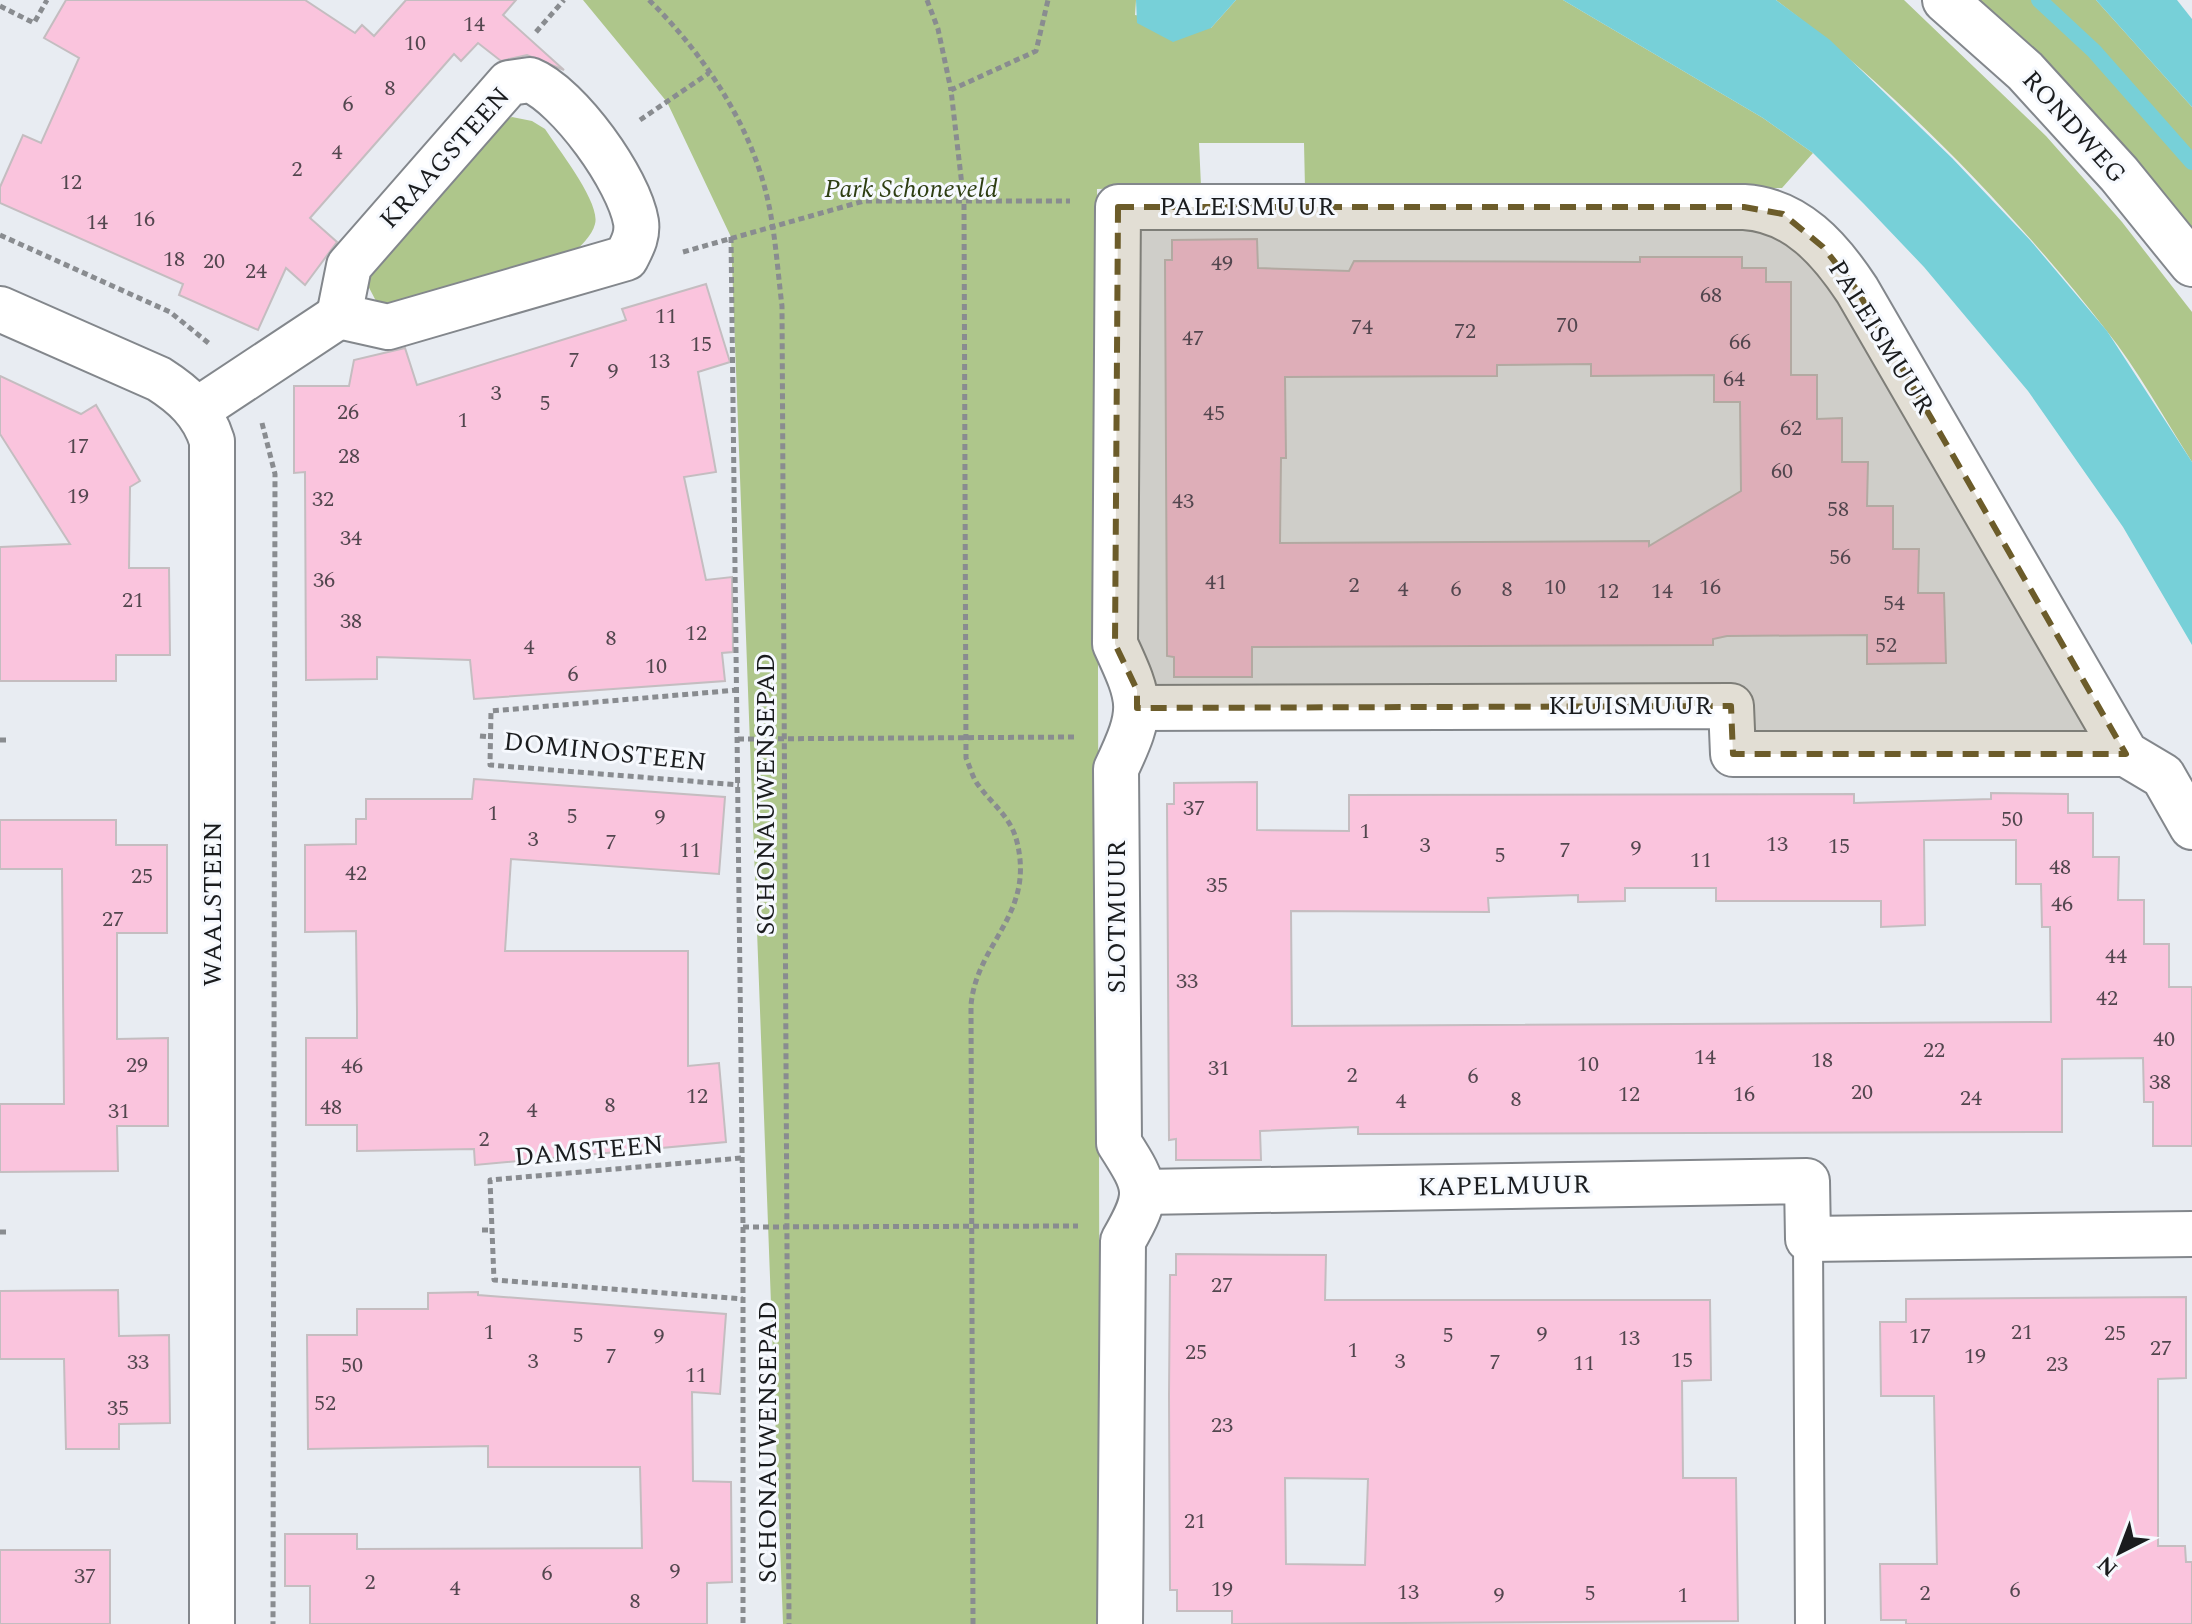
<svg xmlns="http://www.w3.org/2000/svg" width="2192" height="1624" font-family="Spectral,serif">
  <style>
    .green { fill: #aec68b }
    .water { fill: #77d0d8 }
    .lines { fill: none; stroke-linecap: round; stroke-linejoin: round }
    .stream { stroke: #77d0d8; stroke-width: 16 }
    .building { fill: #fac4dd; stroke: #c4bdc0; stroke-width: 2; fill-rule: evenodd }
    .lane-casing { stroke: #83878c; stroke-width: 32 }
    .street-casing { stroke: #83878c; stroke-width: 48 }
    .secondary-casing { stroke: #83878c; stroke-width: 48 }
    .path { stroke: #898c90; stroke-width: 5; stroke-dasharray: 6 4; stroke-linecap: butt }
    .lane { stroke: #fff; stroke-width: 28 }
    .street { stroke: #fff; stroke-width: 44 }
    .secondary { stroke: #fff; stroke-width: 44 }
    .marked { fill: #6c5c2a; fill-opacity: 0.2; stroke: #6c5c2a; stroke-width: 6; stroke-dasharray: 16 10; stroke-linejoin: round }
    .labels { text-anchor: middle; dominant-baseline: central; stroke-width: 6; stroke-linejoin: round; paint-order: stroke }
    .number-label { font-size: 22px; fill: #52464e }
    .street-label { font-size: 26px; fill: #1a1c1e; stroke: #f6f9fe }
    .park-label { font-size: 26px; font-style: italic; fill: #2e3e12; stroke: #f6f9fe }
  </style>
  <rect width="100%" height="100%" fill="#e8ecf2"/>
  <g class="green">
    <path d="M583,0H1136L1135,15L1211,28L1236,0H1563L1763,118L1813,153L1782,188H1305L1304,143H1199L1201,186L1097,189L1100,1624H783L731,237L667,102Z"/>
    <path d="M1776,0H1904L2046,136L2122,222L2192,312V462C2164,418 2138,370 2106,330C2015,213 1894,88 1776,0Z"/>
    <path d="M1959,0H2096L2192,107V247Z"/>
    <path d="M512,117L532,121L545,129C558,149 601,203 595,224C592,236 580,246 572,255L386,308L376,301L365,280L493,125Z"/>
  </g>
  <g class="water">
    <path d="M1136,0H1236L1211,28L1173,42L1137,23Z"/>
    <path d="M1563,0H1776L1830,40L1952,158L2030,240L2107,331L2192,462V645L2123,527L2028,391L1924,267L1864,204L1813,153L1763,118Z"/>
    <path d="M2096,0H2177L2192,19V107Z"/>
  </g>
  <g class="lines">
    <path class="stream" d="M2039,0L2094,51L2192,162"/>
  </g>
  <g class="building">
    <path d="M66,0H305L355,33L362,25L374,36L406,0H516L503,15L564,70L527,55L501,61L478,43L461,61L454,54L310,218L337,242L305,285L286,268L258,330L179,295L183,284L0,203V187L23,135L41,143L79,58L44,38Z"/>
    <path d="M1257,239L1258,268L1349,271L1354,261L1640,262V257H1742V268H1766V282H1791V375H1817V419L1842,418V462H1868L1867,506H1893V549H1919L1918,593H1944L1946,663L1867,664V635L1727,636L1713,639V645L1252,647V677H1174V657L1167,656L1165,260H1172V240ZM1591,364V376L1714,375V402H1740L1741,491L1649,546V541L1280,543L1281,458H1286L1285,377L1497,376V365Z"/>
    <path d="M706,284L730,362L698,372L716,472L684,477L706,580L732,577L733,652L722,653L725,681L474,699L470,660L377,657V679L306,680L305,472L294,473V386H349L354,360L405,348L417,385L626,320L622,309Z"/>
    <path d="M0,376L81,414L96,405L140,481L130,487L129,568H169L170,655H116V681H0V547L70,544L0,434Z"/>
    <path d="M474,779L725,797L719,874L511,859L505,951H688V1066L719,1063L726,1142L475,1165L474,1149L357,1151V1125H306V1038H357V1012L356,931L305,932V845L356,844V819H366V799H472Z"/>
    <path d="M1257,782V830L1349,831V795L1854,794V803L1991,799V793L2068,794V813H2093V857H2119L2118,900H2144V944H2169V987H2192V1146H2153V1102H2144L2143,1058L2062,1059V1132L1358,1134V1127L1260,1131L1261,1160H1176V1139L1169,1140L1167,804H1174V783ZM1924,840H2016V884H2041L2042,927H2050L2051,1022L1292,1026L1291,911L1489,912L1488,898L1578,895V902L1625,901V888H1716V901H1881V927L1925,925Z"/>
    <path d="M0,820H116V845H167V933H117V1039L168,1038V1126H117L118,1171L0,1172V1104H64L62,869H0Z"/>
    <path d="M1176,1254L1326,1255L1325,1300H1710L1711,1380L1682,1381L1683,1478H1736L1738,1621L1232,1624V1611H1177V1590H1170L1169,1396L1170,1275H1176ZM1285,1478L1368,1479L1365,1565L1286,1564Z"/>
    <path d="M118,1290L119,1336L169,1335L170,1423L119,1424V1449H66L64,1359H0V1291Z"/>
    <path d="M478,1292V1295L726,1314L720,1394L692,1392L693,1481L731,1482L732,1582L707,1583V1624H310V1586H285V1534H357V1549L642,1548L640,1467H488V1446L308,1449L307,1335H357V1309H428V1293Z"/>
    <path d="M2186,1297V1378L2158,1379V1546H2185L2186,1562H2192V1624H1906V1620H1881L1880,1564H1937L1934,1396H1881L1880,1322H1906V1299Z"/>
    <rect x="0" y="1550" width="110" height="74"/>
  </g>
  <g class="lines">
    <defs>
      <path id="lane" d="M1808,1239L1810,1624"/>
      <g id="street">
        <path d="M530,80C569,96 629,180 636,222C638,236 632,246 626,258L388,327L339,316L349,266L509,83Z"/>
        <path d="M0,309L159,379C184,395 203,412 212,441V1624"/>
        <path d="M197,410L339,316"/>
        <path d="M1137,708L1731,706L1733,754H2126"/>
        <path d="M1142,1192L1807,1181L1808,1239L2192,1234"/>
        <path d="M1120,1624L1123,1241C1150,1194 1148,1188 1119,1143L1116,769C1144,710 1142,702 1115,644L1118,207H1744C1796,210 1830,249 1857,290L2126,754L2163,776L2192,827"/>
      </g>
      <path id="secondary" d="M1945,0L2025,71L2119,174L2192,264"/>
    </defs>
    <use href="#lane" class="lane-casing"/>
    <use href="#street" class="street-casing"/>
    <use href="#secondary" class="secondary-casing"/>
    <g class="path">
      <path d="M649,0C700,50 745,116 764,185C775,224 777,266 782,306L789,1624"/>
      <path d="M927,0L938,29L951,90"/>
      <path d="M0,6L34,23L47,0"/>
      <path d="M536,32L564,0"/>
      <path d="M640,120L709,73"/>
      <path d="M0,235L170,312L211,345"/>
      <path d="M731,237L743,1227V1624"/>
      <path d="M683,252L864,201H1070"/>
      <path d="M262,423L275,474L273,1624"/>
      <path d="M738,690L491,711L490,765L739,785"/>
      <path d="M480,736L490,737"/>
      <path d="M738,739L1077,737"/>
      <path d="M0,740H7"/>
      <path d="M741,1158L490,1180L494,1280L743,1299"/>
      <path d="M743,1227L1078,1226"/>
      <path d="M482,1230H492"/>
      <path d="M0,1232H8"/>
      <path d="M973,1624L971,1005C977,942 1035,915 1017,842C1011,817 993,805 979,786C973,779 970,767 966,758L964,203L951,90L1036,51L1048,0"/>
    </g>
    <use href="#lane" class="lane"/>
    <use href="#street" class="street"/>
    <use href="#secondary" class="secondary"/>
  </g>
  <path class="marked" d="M1118,207H1744L1783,214L1823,247L1857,290L2126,754H1733L1731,706L1137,708V690L1115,644Z"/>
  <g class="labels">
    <g class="number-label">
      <text x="474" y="24">14</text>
      <text x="415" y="43">10</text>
      <text x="390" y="88">8</text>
      <text x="348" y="104">6</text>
      <text x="337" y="152">4</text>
      <text x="297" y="169">2</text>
      <text x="71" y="182">12</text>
      <text x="144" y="219">16</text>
      <text x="97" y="222">14</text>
      <text x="174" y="259">18</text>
      <text x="214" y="261">20</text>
      <text x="1222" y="263">49</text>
      <text x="256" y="271">24</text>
      <text x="1711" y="295">68</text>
      <text x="666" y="316">11</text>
      <text x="1567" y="325">70</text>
      <text x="1362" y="327">74</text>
      <text x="1465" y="331">72</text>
      <text x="1193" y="338">47</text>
      <text x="1740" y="342">66</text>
      <text x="701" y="344">15</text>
      <text x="574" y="360">7</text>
      <text x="659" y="361">13</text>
      <text x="613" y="371">9</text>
      <text x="1734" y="379">64</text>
      <text x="496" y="393">3</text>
      <text x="545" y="403">5</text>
      <text x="348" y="412">26</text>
      <text x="1214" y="413">45</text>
      <text x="463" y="420">1</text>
      <text x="1791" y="428">62</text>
      <text x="78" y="446">17</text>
      <text x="349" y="456">28</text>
      <text x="1782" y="471">60</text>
      <text x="78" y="496">19</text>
      <text x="323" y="499">32</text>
      <text x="1183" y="501">43</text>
      <text x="1838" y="509">58</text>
      <text x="351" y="538">34</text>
      <text x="1840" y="557">56</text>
      <text x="324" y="580">36</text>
      <text x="1216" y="582">41</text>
      <text x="1354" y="585">2</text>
      <text x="1555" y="587">10</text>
      <text x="1710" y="587">16</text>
      <text x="1403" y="589">4</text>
      <text x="1456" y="589">6</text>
      <text x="1507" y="589">8</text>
      <text x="1608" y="591">12</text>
      <text x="1662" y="591">14</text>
      <text x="133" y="600">21</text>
      <text x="1894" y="603">54</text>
      <text x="351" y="621">38</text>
      <text x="696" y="633">12</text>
      <text x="611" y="638">8</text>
      <text x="1886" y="645">52</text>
      <text x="529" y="647">4</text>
      <text x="656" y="666">10</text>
      <text x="573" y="674">6</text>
      <text x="1194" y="808">37</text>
      <text x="493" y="813">1</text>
      <text x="572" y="816">5</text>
      <text x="660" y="817">9</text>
      <text x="2012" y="819">50</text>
      <text x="1365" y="831">1</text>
      <text x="533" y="839">3</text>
      <text x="611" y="842">7</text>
      <text x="1777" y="844">13</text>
      <text x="1425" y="845">3</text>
      <text x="1839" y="846">15</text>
      <text x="1636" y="848">9</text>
      <text x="690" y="850">11</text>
      <text x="1565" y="850">7</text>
      <text x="1500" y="855">5</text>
      <text x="1701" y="860">11</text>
      <text x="2060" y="867">48</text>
      <text x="356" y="873">42</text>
      <text x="142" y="876">25</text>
      <text x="1217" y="885">35</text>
      <text x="2062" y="904">46</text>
      <text x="113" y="919">27</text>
      <text x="2116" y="956">44</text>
      <text x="1187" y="981">33</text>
      <text x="2107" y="998">42</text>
      <text x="2164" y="1039">40</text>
      <text x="1934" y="1050">22</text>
      <text x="1705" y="1057">14</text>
      <text x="1822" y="1060">18</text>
      <text x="1588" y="1064">10</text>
      <text x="137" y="1065">29</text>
      <text x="352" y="1066">46</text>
      <text x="1219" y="1068">31</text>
      <text x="1352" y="1075">2</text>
      <text x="1473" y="1076">6</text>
      <text x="2160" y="1082">38</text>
      <text x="1862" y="1092">20</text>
      <text x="1629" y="1094">12</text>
      <text x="1744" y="1094">16</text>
      <text x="697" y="1096">12</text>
      <text x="1971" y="1098">24</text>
      <text x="1516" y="1099">8</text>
      <text x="1401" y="1101">4</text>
      <text x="610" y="1105">8</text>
      <text x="331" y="1107">48</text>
      <text x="532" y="1110">4</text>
      <text x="119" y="1111">31</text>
      <text x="484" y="1139">2</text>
      <text x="1222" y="1285">27</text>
      <text x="489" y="1332">1</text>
      <text x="2022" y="1332">21</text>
      <text x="2115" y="1333">25</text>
      <text x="1542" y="1334">9</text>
      <text x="578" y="1335">5</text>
      <text x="1448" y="1335">5</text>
      <text x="659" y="1336">9</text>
      <text x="1920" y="1336">17</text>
      <text x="1629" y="1338">13</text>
      <text x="2161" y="1348">27</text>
      <text x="1353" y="1350">1</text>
      <text x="1196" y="1352">25</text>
      <text x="611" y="1356">7</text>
      <text x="1975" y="1356">19</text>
      <text x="1682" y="1360">15</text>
      <text x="533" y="1361">3</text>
      <text x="1400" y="1361">3</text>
      <text x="138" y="1362">33</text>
      <text x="1495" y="1362">7</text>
      <text x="1584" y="1363">11</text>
      <text x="2057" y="1364">23</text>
      <text x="352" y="1365">50</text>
      <text x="696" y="1375">11</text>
      <text x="325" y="1403">52</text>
      <text x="118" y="1408">35</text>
      <text x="1222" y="1425">23</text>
      <text x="1195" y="1521">21</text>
      <text x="675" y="1571">9</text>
      <text x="547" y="1573">6</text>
      <text x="85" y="1576">37</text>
      <text x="370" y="1582">2</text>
      <text x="455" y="1588">4</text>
      <text x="1222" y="1589">19</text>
      <text x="2015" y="1590">6</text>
      <text x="1408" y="1592">13</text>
      <text x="1590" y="1593">5</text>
      <text x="1925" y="1593">2</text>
      <text x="1499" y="1595">9</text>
      <text x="1683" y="1595">1</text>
      <text x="635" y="1601">8</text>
    </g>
    <g class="street-label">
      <text transform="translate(2074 127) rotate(48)">RONDWEG</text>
      <text transform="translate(445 158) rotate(-48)">KRAAGSTEEN</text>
      <text x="1247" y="207">PALEISMUUR</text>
      <text transform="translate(1881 337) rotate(58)">PALEISMUUR</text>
      <text x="1630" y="706">KLUISMUUR</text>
      <text transform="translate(605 752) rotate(6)">DOMINOSTEEN</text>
      <text transform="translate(766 794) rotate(-90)">SCHONAUWENSEPAD</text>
      <text transform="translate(213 904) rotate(-90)">WAALSTEEN</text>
      <text transform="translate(1117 917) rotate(-90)">SLOTMUUR</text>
      <text transform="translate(589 1151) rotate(-5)">DAMSTEEN</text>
      <text transform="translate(1504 1186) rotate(-1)">KAPELMUUR</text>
      <text transform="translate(768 1442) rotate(-90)">SCHONAUWENSEPAD</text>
    </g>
    <g class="park-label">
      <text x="911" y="189">Park Schoneveld</text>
    </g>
  </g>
  <g transform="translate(2120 1552) rotate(222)" stroke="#f6f9fe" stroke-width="6" paint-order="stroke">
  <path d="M0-6L14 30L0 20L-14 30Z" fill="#1a1c1e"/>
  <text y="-12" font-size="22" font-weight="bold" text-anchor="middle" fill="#1a1c1e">N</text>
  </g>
</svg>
